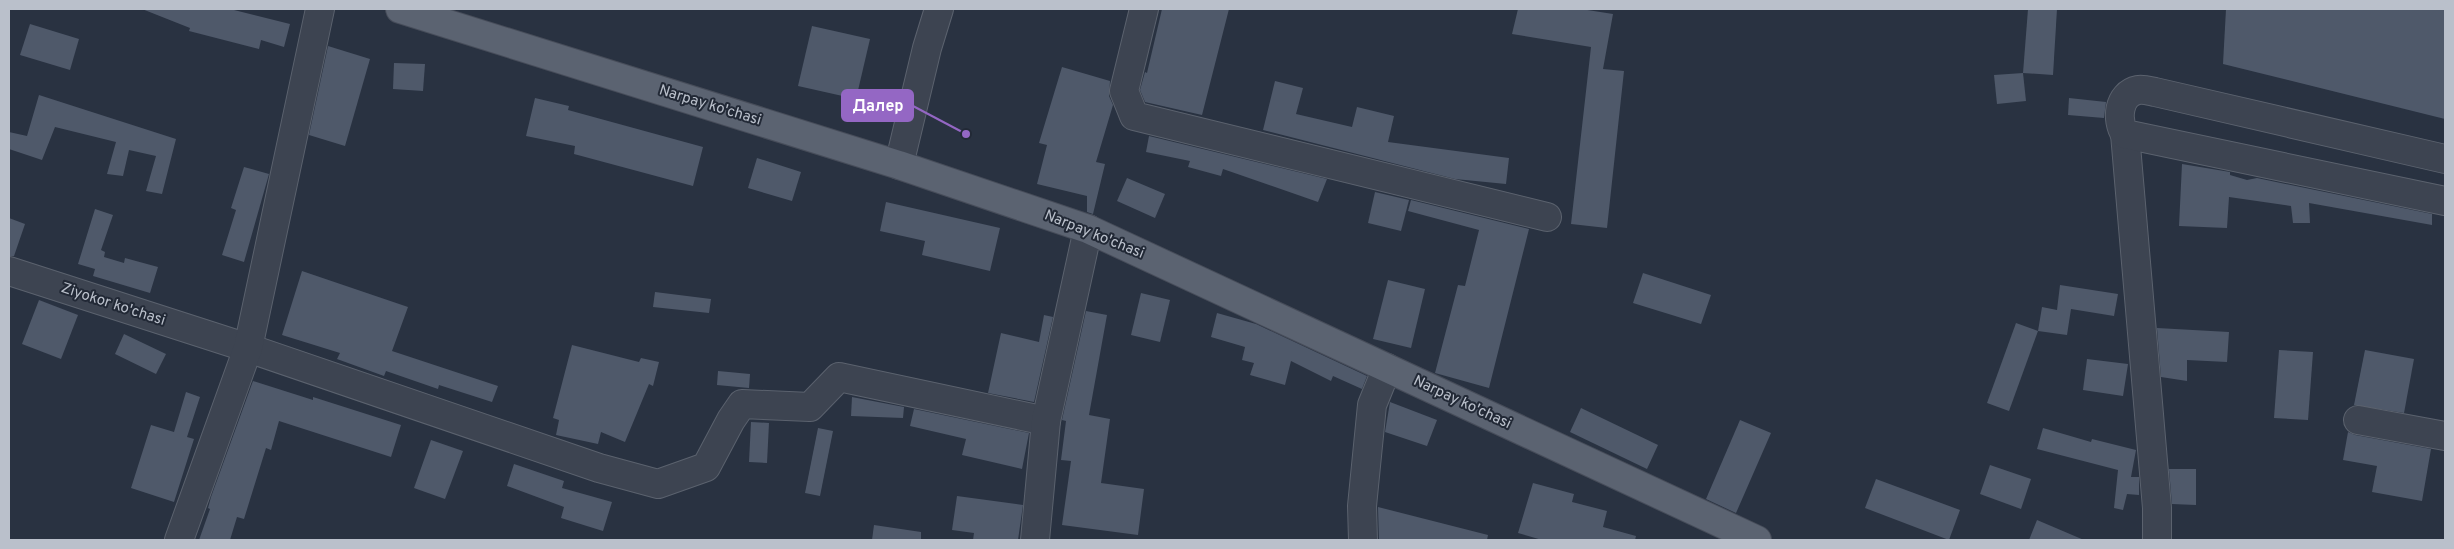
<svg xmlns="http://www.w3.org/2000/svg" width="2454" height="549" font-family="Overpass,sans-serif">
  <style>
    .building { fill: #4f596a }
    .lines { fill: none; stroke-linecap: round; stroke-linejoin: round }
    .minor-casing { stroke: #5b626e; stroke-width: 30 }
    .major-casing { stroke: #474d5a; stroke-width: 30 }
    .minor { stroke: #3d4451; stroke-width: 28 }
    .major { stroke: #5b6371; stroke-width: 28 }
    .labels { text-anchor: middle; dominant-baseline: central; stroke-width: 4; stroke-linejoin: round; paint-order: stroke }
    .street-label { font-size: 15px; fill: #bac0cb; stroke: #222936 }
    .leader { fill: none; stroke: #9467c4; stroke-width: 2 }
    .callout-dot { fill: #9467c4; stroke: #222936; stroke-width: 2 }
    .callout { fill: #9467c4; stroke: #9467c4; stroke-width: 2 }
    .callout-label { font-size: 16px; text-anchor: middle; font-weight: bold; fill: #fff }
  </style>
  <rect width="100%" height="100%" fill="#293241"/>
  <g class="building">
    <path d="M142,9H230L290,24L284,47L261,40L259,49L189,31L190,28Z"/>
    <path d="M1162,9H1229L1202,115L1145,102L1140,90L1145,72L1147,73Z"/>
    <path d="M1518,9H1581L1613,14L1603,69L1624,71L1607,228L1571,224L1591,47L1512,34Z"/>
    <path d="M2028,9H2057L2053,75L2023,73Z"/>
    <path d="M2226,9H2445V119L2223,64Z"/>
    <path d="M30,24L79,39L70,70L20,55Z"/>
    <path d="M812,26L870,39L856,99L798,86Z"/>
    <path d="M328,46L370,59L345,146L309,135Z"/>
    <path d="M394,63L425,64L423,91L393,89Z"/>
    <path d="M1062,67L1110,81L1109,96L1113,105L1096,162L1105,164L1093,214L1087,212V196L1037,184L1047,145L1039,143Z"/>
    <path d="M2023,73L2026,101L1997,104L1994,75Z"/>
    <path d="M1275,81L1303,88L1296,114L1352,127L1357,107L1394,116L1388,142L1509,158L1506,184L1455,179L1263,130Z"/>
    <path d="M39,95L176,139L162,194L146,191L156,156L129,150L123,176L107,174L116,142L55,127L42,160L9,149V132L27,136Z"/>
    <path d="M535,98L569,106L568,110L703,147L693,186L574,154L575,146L526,136Z"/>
    <path d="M2069,98L2106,102L2104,118L2068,115Z"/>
    <path d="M1149,136L1327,179L1318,202L1223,169L1221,176L1188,167L1190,161L1146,152Z"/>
    <path d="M757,158L801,172L792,201L748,188Z"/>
    <path d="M2182,164L2230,172V175L2247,180L2257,178L2432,214V225L2309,203L2310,223H2293L2291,206L2229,197L2227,228L2179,226Z"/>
    <path d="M244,167L269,174L244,262L222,255L236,210L231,208Z"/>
    <path d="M1127,178L1165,194L1155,218L1117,201Z"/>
    <path d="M1375,192L1409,200L1401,231L1368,223Z"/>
    <path d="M1411,200L1529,229L1489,388L1435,373L1458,285L1465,286L1479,230L1408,211Z"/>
    <path d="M886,202L1000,228L990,271L922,255L925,241L880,231Z"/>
    <path d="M95,209L113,215L101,250L105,252L104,257L124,263L125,258L158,267L150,293L93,276L95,269L78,264Z"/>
    <path d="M9,218L25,224L14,256H9Z"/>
    <path d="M302,271L408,307L392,351L498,386L492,402L439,385L438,389L386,371L384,376L337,359L340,353L282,335Z"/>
    <path d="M1643,273L1711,295L1701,324L1633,303Z"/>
    <path d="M1388,280L1425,289L1411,348L1373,339Z"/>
    <path d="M2060,285L2118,294L2114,316L2071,309L2067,335L2038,331L2042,307L2057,310Z"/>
    <path d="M655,292L711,299L709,313L653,307Z"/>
    <path d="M1141,293L1170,300L1160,342L1131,335Z"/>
    <path d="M39,300L78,315L61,359L22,344Z"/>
    <path d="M1086,311L1107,315L1089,415L1110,419L1101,483L1144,489L1138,535L1062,525L1071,461L1061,460L1066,421L1062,420Z"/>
    <path d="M1217,313L1256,324L1367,376L1362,389L1333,376L1331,381L1291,361L1285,385L1250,375L1254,363L1242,360L1245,347L1211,337Z"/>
    <path d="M1044,315L1053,317L1034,402L988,393L1001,333L1039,342Z"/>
    <path d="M2016,323L2038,331L2009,411L1987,403Z"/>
    <path d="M2157,328L2229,332L2227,362L2187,360V381L2161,377Z"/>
    <path d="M124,334L166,354L156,374L115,354Z"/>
    <path d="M572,345L639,362L641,358L659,362L653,386L649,384L625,442L601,432L598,444L556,435L559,420L553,418Z"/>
    <path d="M2279,350L2313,352L2308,420L2274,418Z"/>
    <path d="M2365,350L2414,359L2404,413L2354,405Z"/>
    <path d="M2087,359L2128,364L2123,396L2083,390Z"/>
    <path d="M718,371L750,374L749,388L717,385Z"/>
    <path d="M253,381L313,400V397L401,425L391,457L279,421L271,450L266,448L244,519L237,517L230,540H199L210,509L208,508L211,497Z"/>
    <path d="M186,392L200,397L187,437L194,439L174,502L131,488L151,425L174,432Z"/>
    <path d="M852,397L904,407L903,418L851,416Z"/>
    <path d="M1390,402L1437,420L1427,446L1385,432Z"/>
    <path d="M1581,408L1658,445L1647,469L1570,432Z"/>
    <path d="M914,409L1029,433L1022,469L962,455L966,439L910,426Z"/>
    <path d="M1740,420L1771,433L1736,513L1706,499Z"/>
    <path d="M751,422L769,423L767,463L749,462Z"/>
    <path d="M818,428L833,431L820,496L805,493Z"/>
    <path d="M2043,428L2091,442L2092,439L2136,450L2131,477H2139V495L2127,494L2123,510L2114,508L2118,470L2037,449Z"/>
    <path d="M2348,432L2355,435L2431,449L2422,501L2372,492L2377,466L2343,460Z"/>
    <path d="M431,440L463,451L445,499L414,488Z"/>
    <path d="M514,464L564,481L562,488L612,502L603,531L561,518L564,507L507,486Z"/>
    <path d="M1990,465L2031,479L2021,509L1980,494Z"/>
    <path d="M2169,469H2196V505L2172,504Z"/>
    <path d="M1876,479L1960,510L1949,540L1865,508Z"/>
    <path d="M1533,483L1574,494L1572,502L1607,511L1603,527L1636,536L1635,540H1542L1518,533Z"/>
    <path d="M957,496L1023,505L1018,540H973L974,533L952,530Z"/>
    <path d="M1378,507L1488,535L1487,540H1379Z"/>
    <path d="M2037,520L2084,540H2029Z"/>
    <path d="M874,525L921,532V540H872Z"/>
  </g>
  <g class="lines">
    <defs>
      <g id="minor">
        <path d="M1144,9L1124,91L1134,116L1547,217"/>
        <path d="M2125,134L2157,508V540"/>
        <path d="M2445,159L2155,92C2150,91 2143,89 2138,90C2118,94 2116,120 2125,134L2445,201"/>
        <path d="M899,165L927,48L939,9"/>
        <path d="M9,271L248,348L599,468L658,484L706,467L731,420L742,404L810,407L839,377L1046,421"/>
        <path d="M2358,420L2445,436"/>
        <path d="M179,540L248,348L320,9"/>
        <path d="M1035,540L1046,421L1088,229"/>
        <path d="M1363,540L1362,506L1372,405L1387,368"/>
      </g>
      <path id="major" d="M400,9L899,165L1088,229L1757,540"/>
    </defs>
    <use href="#minor" class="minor-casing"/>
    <use href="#major" class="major-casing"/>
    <use href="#minor" class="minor"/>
    <use href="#major" class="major"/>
  </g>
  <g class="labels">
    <g class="street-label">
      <text transform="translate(710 106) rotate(17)">Narpay ko'chasi</text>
      <text transform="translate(1094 235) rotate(22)">Narpay ko'chasi</text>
      <text transform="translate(113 305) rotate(18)">Ziyokor ko'chasi</text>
      <text transform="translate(1462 403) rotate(25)">Narpay ko'chasi</text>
    </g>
  </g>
  <path class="leader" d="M966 134L913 106"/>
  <circle class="callout-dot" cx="966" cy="134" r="5"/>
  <rect class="callout" x="842" y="90" width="71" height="31" rx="5"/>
  <g class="callout-label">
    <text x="878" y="111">Далер</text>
  </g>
  <rect width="2454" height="549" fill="none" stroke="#bac0cb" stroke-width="20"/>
</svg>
